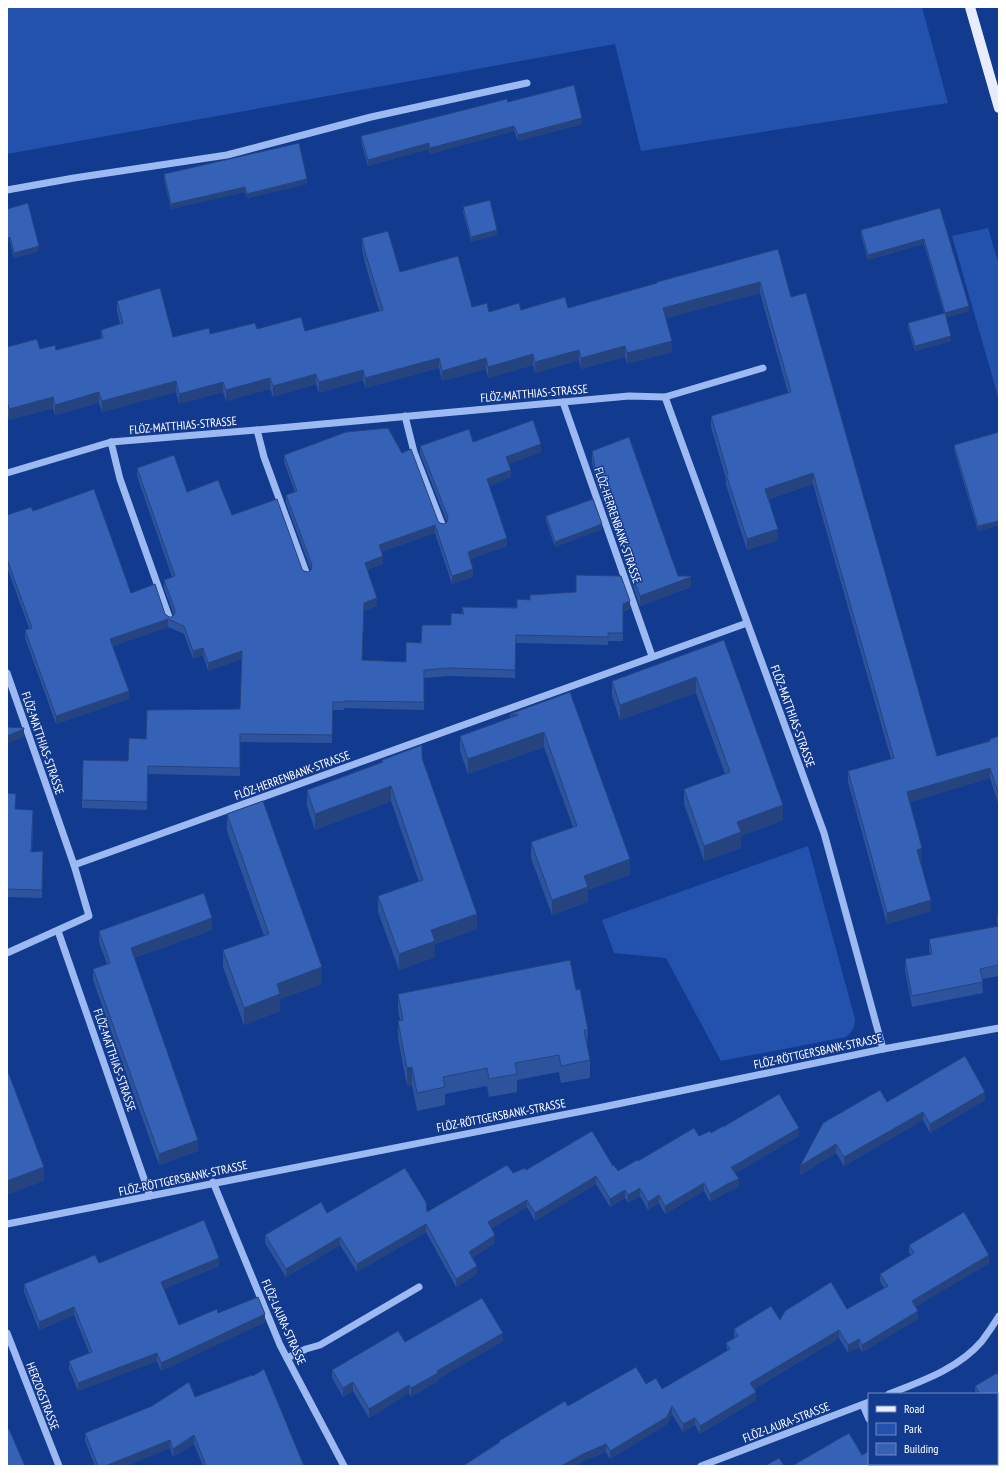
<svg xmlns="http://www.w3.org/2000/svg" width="1006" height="1473" font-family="'PT Sans Narrow',sans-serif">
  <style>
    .green { fill: #2352ae }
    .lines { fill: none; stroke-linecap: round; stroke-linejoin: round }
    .minor { stroke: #9cb9f2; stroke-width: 7 }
    .major { stroke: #e7edff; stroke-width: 10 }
    .wall { fill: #2e539d }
    .shaded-wall { fill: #25447f }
    .building { fill: #3561b6; stroke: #25447f }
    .labels { text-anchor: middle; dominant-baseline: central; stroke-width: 3; stroke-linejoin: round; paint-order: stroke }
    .street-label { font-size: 12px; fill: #fff; stroke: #123a8f }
  </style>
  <rect width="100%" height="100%" fill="#123a8f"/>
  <g class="green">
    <path d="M7,7H922L948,103L641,151L615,44L7,154Z"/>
    <path d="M988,228L999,265V400L952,236Z"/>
    <path d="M808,846L855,1019C855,1028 852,1031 846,1037L721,1061L666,958L614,953L602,920Z"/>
  </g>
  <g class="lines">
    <g class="minor">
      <path d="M7,190L74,178L227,155L371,117L527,83"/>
      <path d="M665,397L824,833L883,1049"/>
      <path d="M563,402L652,656"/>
      <path d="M405,416L414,452L443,527"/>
      <path d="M257,430L264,457L307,575"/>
      <path d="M111,442L120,479L170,620"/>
      <path d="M7,473L111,442L257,430L629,396L665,397L763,368"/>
      <path d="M7,673L74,865L89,916L7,953"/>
      <path d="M74,865L747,623"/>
      <path d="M58,931L150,1196"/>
      <path d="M213,1182L280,1345L344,1466"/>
      <path d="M7,1224L603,1107L883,1049L999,1028"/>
      <path d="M7,1333L59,1466"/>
      <path d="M287,1358L306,1349L320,1345L419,1287"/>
      <path d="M889,1394C922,1381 958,1369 982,1341C988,1333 994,1324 999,1316"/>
      <path d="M863,1405L869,1419"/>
      <path d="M701,1466L869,1402"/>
    </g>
    <path class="major" d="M970,7L999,108"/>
  </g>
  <g class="wall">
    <path d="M508,102L582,124L518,141L514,131L430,154L429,149L368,166L361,142V136Z"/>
    <path d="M164,174L307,184L247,198L245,192L171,209L164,179Z"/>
    <path d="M463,207L497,235L471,242L463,212Z"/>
    <path d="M940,208L969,311L946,317L951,341L915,351L908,328V323L944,313L924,244L868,260L861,235V230Z"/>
    <path d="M7,209L39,251L14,258L10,242Z"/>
    <path d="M362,238L400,272L472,307L489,312L521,310L568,308L778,249L791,297L937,756L990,741V739L999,736V806L990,778L910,802L922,859L920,860L931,911L887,924L848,782V771L891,759L813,484L769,499L778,540L747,550L726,485V479L711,427V416L788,393L760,293L666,318L672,352L627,364L625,357L581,369L579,360L535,373L533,365L488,378L486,369L442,381L439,368L365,388L363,380L319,393L316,384L273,397L270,389L226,401L223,392L179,404L176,392L102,412L99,403L55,415L53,408L9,420L7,413V347L56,350L101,338V330L120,324L117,311V301L173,337L257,329L305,331L379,311L365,263L362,249Z"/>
    <path d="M999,432V525L978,531L954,450V445Z"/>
    <path d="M473,442L541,452L509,464L511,477L489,486L507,546L470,559L473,577L452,584L435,533L381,552L383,564L367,570L377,606L364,611L362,660L406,662L421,643L451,625L462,613V607L630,609L623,612V641H608V645L516,643L515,678L449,676L424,678V710L344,708V710H333L332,743L240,742V776L148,774L147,810L82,808V800L128,761L146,739L240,709L242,659L208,671L203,655L193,659L184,634L168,627L113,646L129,699L56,724L25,638V630L29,628L7,567V515L33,511L131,593L165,614L169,617H172L174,615L164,588V580L172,577L137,476V468L187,492L232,515L302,569L304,571L308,572L311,570L286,503V495L295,492L284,462V455L438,521L440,523L444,524L447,522L420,454V446Z"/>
    <path d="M592,451L678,576L691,587L640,606L632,584V575H634L616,524L612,526L596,481L592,461Z"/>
    <path d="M546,516L602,529L555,547L546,521Z"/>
    <path d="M724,640L783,820L741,836V848L704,861L684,804V789L725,774L696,693L620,720L612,696V681Z"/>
    <path d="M570,692L630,875L588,890V902L552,915L531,858V842L573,827L544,747L468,774L460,751V736L510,718V714Z"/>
    <path d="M422,759L477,929L435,944V957L399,970L378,912V896L419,882L391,801L315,830L307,806V790L382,762V760Z"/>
    <path d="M7,793L16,802L15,809L33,818L32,852L43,851L42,898L7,897Z"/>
    <path d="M227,814L322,984L280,999V1011L244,1025L223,967V950L264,936L227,831Z"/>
    <path d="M997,911H999V976L982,979L983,993L912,1007L905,970V959L930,955L929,950V939L998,926L997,922Z"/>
    <path d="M212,930L134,958L198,1151L159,1165L93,980V969L107,964L99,942V931Z"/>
    <path d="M576,990L588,1030L587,1048L590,1060V1078L561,1083L559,1072L517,1080V1092L489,1097L487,1086L445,1094V1105L417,1111L412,1085L407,1086L398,1038V1021L400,1020L398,1011V994Z"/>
    <path d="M985,1100L930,1133L923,1120L844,1166L836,1153L800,1175L887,1102Z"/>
    <path d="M723,1127L799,1136L739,1171L735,1173L739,1187L727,1192L710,1202L704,1191L665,1214L659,1203L648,1210L640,1196L628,1203L625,1198L610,1207L596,1184L535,1221L527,1207L492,1228L495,1243L472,1258L477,1274L456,1287L426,1232L357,1272L340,1245L286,1277L265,1243V1235L327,1213L427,1212L513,1173L526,1170L613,1166L618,1171L638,1161L699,1136L711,1133Z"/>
    <path d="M909,1245L989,1263L915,1307L918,1319L862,1352L859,1347L848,1353L839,1338L754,1389L756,1400L700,1434L695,1425L683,1432L672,1414L667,1424L610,1459L606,1452L583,1461L575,1466H463L499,1442V1441L568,1406L646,1384L662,1389L727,1351L726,1343L734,1338V1329L847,1309L884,1288L880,1281V1274L911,1255L909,1253Z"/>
    <path d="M99,1263L219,1266L164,1289L179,1325L218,1313L265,1322L161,1371L157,1361L78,1391L69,1369V1361L89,1353L74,1315L39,1330L24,1292V1284Z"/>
    <path d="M503,1341L438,1379V1381L411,1397L409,1393L369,1418L353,1391L343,1397L332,1378V1370L405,1342Z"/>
    <path d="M975,1386L997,1394H977L975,1391Z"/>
    <path d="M195,1397L304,1466H203L194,1444L173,1457L170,1448L126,1466H95L85,1441V1433Z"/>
  </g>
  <g class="shaded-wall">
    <path d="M582,118V124L518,141V135Z"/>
    <path d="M514,126V131L430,154V148Z"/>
    <path d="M429,143V149L368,166V160Z"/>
    <path d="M307,179V184L247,198V194Z"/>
    <path d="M245,187V192L171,209V204Z"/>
    <path d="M497,230V235L471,242V237Z"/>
    <path d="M10,237V242L7,243V238Z"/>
    <path d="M924,239V244L868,260V255Z"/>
    <path d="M39,246V251L14,258V253Z"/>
    <path d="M760,282V293L663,319V308Z"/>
    <path d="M969,306V311L945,318V313Z"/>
    <path d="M951,336V341L915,351V346Z"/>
    <path d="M672,341V352L627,364V353Z"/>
    <path d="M625,346V357L581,369V358Z"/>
    <path d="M579,350V360L535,373V362Z"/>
    <path d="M533,354V365L488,378V367Z"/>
    <path d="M439,358V368L365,388V378Z"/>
    <path d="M486,358V369L442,381V371Z"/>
    <path d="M363,370V380L319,393V382Z"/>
    <path d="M316,374V384L273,397V386Z"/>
    <path d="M270,378V389L226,401V390Z"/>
    <path d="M176,381V392L102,412V401Z"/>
    <path d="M223,382V392L179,404V394Z"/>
    <path d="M99,392V403L55,415V405Z"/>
    <path d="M53,397V408L9,420V409Z"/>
    <path d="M541,444V452L506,465V457Z"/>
    <path d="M511,470V477L487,487V479Z"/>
    <path d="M813,473V484L765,500V489Z"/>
    <path d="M616,515V524L612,526V516Z"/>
    <path d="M999,521V525L978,531V526Z"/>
    <path d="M602,524V529L555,547V542Z"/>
    <path d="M435,525V533L379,553V545Z"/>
    <path d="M778,529V540L747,550V539Z"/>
    <path d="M507,538V546L468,560V552Z"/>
    <path d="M383,556V564L365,571V563Z"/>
    <path d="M473,569V577L452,584V576Z"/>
    <path d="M691,577V587L640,606V596Z"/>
    <path d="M377,598V606L364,611L362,668L364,603Z"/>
    <path d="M630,601V609L623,612V641V604Z"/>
    <path d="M168,619V627L110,647V639Z"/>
    <path d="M203,648V655L193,659V651Z"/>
    <path d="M242,651V659L208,671V663Z"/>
    <path d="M696,677V693L620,720V705Z"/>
    <path d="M129,691V699L56,724V716Z"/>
    <path d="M24,729V737L7,744V736Z"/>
    <path d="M544,732V747L468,774V759Z"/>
    <path d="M990,768V778L907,803V792Z"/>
    <path d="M391,786V801L315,830V814Z"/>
    <path d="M783,805V820L741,836V848L704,861V846L737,822Z"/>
    <path d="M922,848V859L917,860V850Z"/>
    <path d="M630,859V875L588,890V902L552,915V900L584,876Z"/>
    <path d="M931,900V911L887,924V913Z"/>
    <path d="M477,914V929L435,944V957L399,970V954L431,930Z"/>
    <path d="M212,918V930L131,959V948Z"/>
    <path d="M322,967V984L280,999V1011L244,1025V1008L277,984Z"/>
    <path d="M412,1067V1085L407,1086V1068Z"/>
    <path d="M985,1092V1100L930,1133V1124Z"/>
    <path d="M923,1112V1120L844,1166V1157Z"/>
    <path d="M799,1128V1136L739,1171L731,1175V1167Z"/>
    <path d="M198,1140V1151L159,1165V1154Z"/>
    <path d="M836,1144V1153L800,1175V1166Z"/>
    <path d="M44,1167V1181L7,1195V1181Z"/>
    <path d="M596,1176V1184L535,1221V1213Z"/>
    <path d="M739,1179V1187L727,1192L710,1202V1194L727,1184Z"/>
    <path d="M704,1183V1191L665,1214V1206Z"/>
    <path d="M640,1188V1196L628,1203V1195Z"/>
    <path d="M625,1190V1198L610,1207V1199Z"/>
    <path d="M659,1195V1203L648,1210V1202Z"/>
    <path d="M527,1200V1207L488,1230V1222Z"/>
    <path d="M426,1224V1232L357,1272V1264Z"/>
    <path d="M495,1235V1243L469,1260V1252Z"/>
    <path d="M340,1237V1245L286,1277V1269Z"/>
    <path d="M989,1255V1263L912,1309V1301Z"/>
    <path d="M219,1258V1266L161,1290V1282Z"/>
    <path d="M477,1266V1274L456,1287V1279Z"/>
    <path d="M74,1307V1315L39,1330V1322Z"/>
    <path d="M918,1311V1319L862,1352V1345Z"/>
    <path d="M265,1314V1322L161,1371V1363Z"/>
    <path d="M839,1330V1338L750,1391V1383Z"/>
    <path d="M503,1333V1341L438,1379V1381L411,1397V1388L437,1371Z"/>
    <path d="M859,1339V1347L848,1353V1345Z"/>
    <path d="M157,1353V1361L78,1391V1383Z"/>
    <path d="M353,1382V1391L343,1397V1388Z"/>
    <path d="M409,1385V1393L369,1418V1409Z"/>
    <path d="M756,1392V1400L700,1434V1426Z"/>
    <path d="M999,1404V1409L997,1410V1405Z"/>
    <path d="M672,1406V1414L667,1424L610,1459V1451Z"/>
    <path d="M695,1418V1425L683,1432V1424Z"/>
    <path d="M194,1435V1444L173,1457V1449Z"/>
    <path d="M170,1440V1448L126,1466H105Z"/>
    <path d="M606,1444V1452L583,1461L575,1466H561L583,1454Z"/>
  </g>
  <g class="building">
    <path d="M574,85L582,118L518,135L514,126L430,148L429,143L368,160L361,136L507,99L508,102Z"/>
    <path d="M299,143L307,179L247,194L245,187L171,204L164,174Z"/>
    <path d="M490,200L497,230L471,237L463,207Z"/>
    <path d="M28,203L39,246L14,253L10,237L7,238V209Z"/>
    <path d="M940,208L969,306L945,313L924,239L868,255L861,230Z"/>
    <path d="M388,231L400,272L458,256L472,307L487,303L489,312L519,303L521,310L565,297L568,308L657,283V282L778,249L791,297L806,293L937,756L990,741V739L999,736V795L990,768L907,792L922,848L917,850L931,900L887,913L848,771L894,758L813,473L765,489L778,529L747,539L726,474H728L711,416L791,392L760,282L663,308L672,341L627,353L625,346L581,358L579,350L535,362L533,354L488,367L486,358L442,371L439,358L365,378L363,370L319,382L316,374L273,386L270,378L226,390L223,382L179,394L176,381L102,401L99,392L55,405L53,397L9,409L7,402V347L37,339L40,349L55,345L56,350L103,338L101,330L123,323L117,301L160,288L173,337L209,328L210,334L255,323L257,329L301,317L305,331L383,310L365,252L362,238Z"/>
    <path d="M945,313L951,336L915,346L908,323Z"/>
    <path d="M533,420L541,444L506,457L511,470L487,479L507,538L468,552L473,569L452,576L435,525L379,545L383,556L365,563L377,598L364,603L362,660L406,662V642L421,643L422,625H451V613L464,614L462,607L517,608V599L530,600V595L576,592V575L621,576L630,601L623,604V633H608V637L516,635L515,670L449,668L424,670V702L344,701V702H333L332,735L240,734V768L148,766L147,802L82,800L83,760L128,761L129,738L146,739L147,710L240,709L242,651L208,663L203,648L193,651L184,626L168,619L110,639L129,691L56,716L25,630L32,628L7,559V515L31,507L33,511L94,489L131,593L155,584L165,614L169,617H172L175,613V610L164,580L175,576L137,468L174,455L187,492L218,480L232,515L277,499L302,569L304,571L308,572L311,570L312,565L286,495L297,491L284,455L346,432L388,428L402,453L411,449L438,521L440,523L444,524L447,522L448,517L420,446L469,429L473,442Z"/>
    <path d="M999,432V521L978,526L954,445Z"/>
    <path d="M629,437L678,576H691V577L640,596L632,575H637L616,515L612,516L596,472L592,451Z"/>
    <path d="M593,499L602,524L555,542L546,516Z"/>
    <path d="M724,640L783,805L737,822L741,832L704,846L684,789L730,772L696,677L620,705L612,681Z"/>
    <path d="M570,692L630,859L584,876L588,887L552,900L531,842L577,826L544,732L468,759L460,736L518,715L510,714Z"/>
    <path d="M7,727L24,728V729L7,736Z"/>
    <path d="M422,745V758L477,914L431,930L435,941L399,954L378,896L423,880L391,786L315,814L307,790L383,762L382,760Z"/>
    <path d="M7,793L16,794L15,809L33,810L31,852L43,851L42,890L7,889Z"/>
    <path d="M263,801L322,967L277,984L280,994L244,1008L223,950L269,934L227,814Z"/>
    <path d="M204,893L212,918L131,948L198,1140L159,1154L93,969L110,963L99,931Z"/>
    <path d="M997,911H999V920Z"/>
    <path d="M999,926V965L980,969L983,982L912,996L905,959L932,954L929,939Z"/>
    <path d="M570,960L576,990L580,989L588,1030H584L590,1060L561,1066L559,1055L515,1063L517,1074L489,1079L487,1068L443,1077L445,1087L417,1093L412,1067L407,1068L398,1021L403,1020L398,994Z"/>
    <path d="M965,1056L985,1092L930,1124L923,1112L844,1157L836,1144L800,1166L823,1123L880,1090L887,1102Z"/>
    <path d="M7,1069L44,1167L7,1181Z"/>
    <path d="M779,1094L799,1128L739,1163L731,1167L739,1179L727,1184L710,1194L704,1183L665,1206L659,1195L648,1202L640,1188L628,1195L625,1190L610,1199L596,1176L535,1213L527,1200L488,1222L495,1235L469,1252L477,1266L456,1279L426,1224L357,1264L340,1237L286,1269L265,1235L321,1202L327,1213L405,1168L426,1202L427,1212L507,1165L513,1173L525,1168L526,1170L592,1131L613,1166L614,1165L618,1171L637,1160L638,1161L694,1128L699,1136L710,1131L711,1133L723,1126V1127Z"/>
    <path d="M964,1212L989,1255L912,1301L918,1311L862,1345L859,1339L848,1345L839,1330L750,1383L756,1392L700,1426L695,1418L683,1424L672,1406L667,1417L610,1451L606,1444L583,1454L561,1466H463L500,1442L499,1441L565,1401L568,1406L636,1367L646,1384L656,1378L662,1389L730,1349L726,1343L738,1336L734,1329L771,1306L780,1320L785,1311L831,1282L847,1309L888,1286L880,1274L914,1253L909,1245Z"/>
    <path d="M204,1220L219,1258L161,1282L179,1325L217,1309L218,1313L258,1297L265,1314L161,1363L157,1353L78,1383L69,1361L92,1352L74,1307L39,1322L24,1284L95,1255L99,1263Z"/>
    <path d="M482,1298L503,1333L437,1371L438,1373L411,1388L409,1385L369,1409L353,1382L343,1388L332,1370L398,1331L405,1342Z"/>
    <path d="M264,1369L304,1466H206L194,1435L173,1449L170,1440L105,1466H98L85,1433L152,1406L189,1382L195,1397L252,1375L253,1376Z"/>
    <path d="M997,1373L999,1376V1404L997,1405V1394H980L975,1386Z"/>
    <path d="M7,1429H9L25,1466H7Z"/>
    <path d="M849,1433L862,1455L869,1451V1464H969L970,1466H792Z"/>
    <path d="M779,1458L784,1466H765Z"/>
  </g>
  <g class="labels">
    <g class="street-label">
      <text transform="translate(534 393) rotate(-5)">FLÖZ-MATTHIAS-STRASSE</text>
      <text transform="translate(183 425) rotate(-5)">FLÖZ-MATTHIAS-STRASSE</text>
      <text transform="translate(618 525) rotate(71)">FLÖZ-HERRENBANK-STRASSE</text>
      <text transform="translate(793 716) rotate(70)">FLÖZ-MATTHIAS-STRASSE</text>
      <text transform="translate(43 743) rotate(71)">FLÖZ-MATTHIAS-STRASSE</text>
      <text transform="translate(292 775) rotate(-20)">FLÖZ-HERRENBANK-STRASSE</text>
      <text transform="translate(818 1051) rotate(-12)">FLÖZ-RÖTTGERSBANK-STRASSE</text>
      <text transform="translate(115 1060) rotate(71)">FLÖZ-MATTHIAS-STRASSE</text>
      <text transform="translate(501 1115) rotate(-11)">FLÖZ-RÖTTGERSBANK-STRASSE</text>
      <text transform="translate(183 1178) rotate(-12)">FLÖZ-RÖTTGERSBANK-STRASSE</text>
      <text transform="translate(284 1322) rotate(66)">FLÖZ-LAURA-STRASSE</text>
      <text transform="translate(43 1396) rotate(69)">HERZOGSTRASSE</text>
      <text transform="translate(786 1422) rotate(-21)">FLÖZ-LAURA-STRASSE</text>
    </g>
  </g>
  <rect width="1006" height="1473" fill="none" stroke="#ffffff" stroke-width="16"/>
  <rect x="868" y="1393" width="130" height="72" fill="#123a8f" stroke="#7189bc"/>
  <rect x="876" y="1406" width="20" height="6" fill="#e7edff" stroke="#7189bc"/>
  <text x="904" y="1413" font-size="12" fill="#ffffff">Road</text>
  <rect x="876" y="1423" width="20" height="12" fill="#2352ae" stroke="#7189bc"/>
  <text x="904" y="1433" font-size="12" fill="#ffffff">Park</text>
  <rect x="876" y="1443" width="20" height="12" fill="#3561b6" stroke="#7189bc"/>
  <text x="904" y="1453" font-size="12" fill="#ffffff">Building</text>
</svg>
